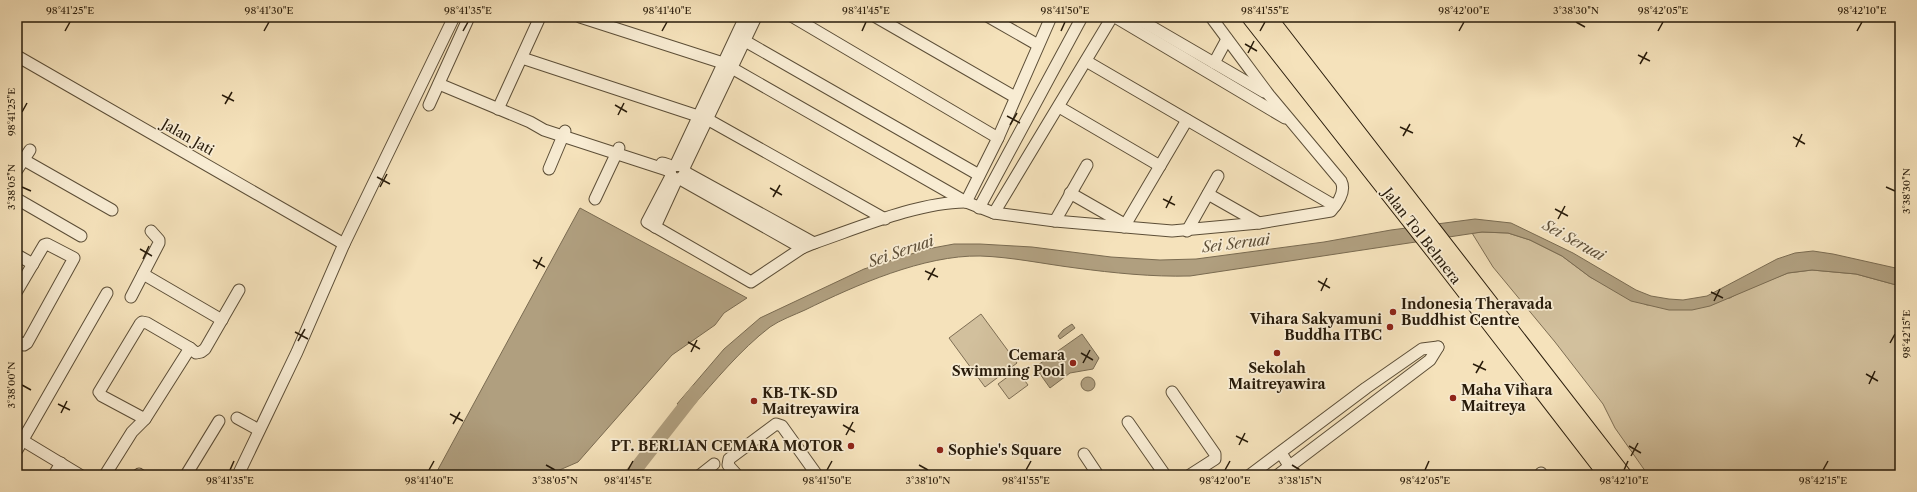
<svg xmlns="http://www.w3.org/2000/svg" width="1917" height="492" font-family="'Libre Caslon Text',serif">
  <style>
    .green { fill: #d2c09d; stroke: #7e6e54 }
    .water { fill: #b09f7f; stroke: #7a6b51 }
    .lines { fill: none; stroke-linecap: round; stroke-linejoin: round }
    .river { stroke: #b09f7f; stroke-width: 14 }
    .minor-casing { stroke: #5c4e37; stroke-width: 13 }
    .highway-casing { stroke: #291c0b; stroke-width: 18 }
    .minor { stroke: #f8ecd3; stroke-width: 11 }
    .highway { stroke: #f5e2bb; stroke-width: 16 }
    .ticks { fill: none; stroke: #291c0b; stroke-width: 1.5 }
    .poi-dot { fill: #8f2418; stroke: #f8ecd3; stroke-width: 1.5 }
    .labels { text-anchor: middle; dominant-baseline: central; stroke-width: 3.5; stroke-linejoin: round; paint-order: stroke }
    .street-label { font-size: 14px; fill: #291c0b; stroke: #f8ecd3 }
    .poi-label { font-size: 14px; font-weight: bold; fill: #291c0b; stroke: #f8ecd3; text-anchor: start }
    .water-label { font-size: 15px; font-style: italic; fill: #5f5039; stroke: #f8ecd3 }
    .neatline { fill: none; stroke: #291c0b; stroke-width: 1.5 }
    .ticks-label { font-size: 10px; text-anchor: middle; fill: #291c0b }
  </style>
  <rect width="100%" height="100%" fill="#f5e2bb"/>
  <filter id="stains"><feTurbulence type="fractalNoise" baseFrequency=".005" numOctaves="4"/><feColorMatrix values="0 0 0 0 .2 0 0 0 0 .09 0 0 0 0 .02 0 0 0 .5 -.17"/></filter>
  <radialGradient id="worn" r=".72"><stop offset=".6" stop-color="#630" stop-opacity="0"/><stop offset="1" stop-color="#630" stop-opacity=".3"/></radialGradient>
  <g class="green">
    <path d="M1482,232L1508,233L1530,240L1562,256L1590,277L1647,305L1730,298L1742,291L1788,273L1812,270L1856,274L1900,286V475H1648L1615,428L1603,404L1555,342L1493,267L1472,233Z"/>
    <path d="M981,314L1017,363L985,387L949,338Z"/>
    <path d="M1017,370L1028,385L1009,399L998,384Z"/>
  </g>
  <g class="water">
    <path d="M580,208L747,298L724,313L715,325L672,355L578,462L548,475H435Z"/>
    <path d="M1475,219L1511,223L1573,253L1636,290L1651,296L1669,299L1683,300L1707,296L1777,259L1795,253L1813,251L1833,254L1900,269V286L1856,274L1812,270L1788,273L1710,306L1692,310H1669L1631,301L1590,277L1562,256L1530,240L1508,233L1482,232L1190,276C1152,277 1114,273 1076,268C1044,264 1012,257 980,256C924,255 856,285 805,310C794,315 780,320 770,327C740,350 715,381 690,409L677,404L724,349L760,318L864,269L927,249L954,244H980L1032,247L1111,257L1160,260L1196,259L1324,242L1391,230Z"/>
    <path d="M1072,324L1075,328L1060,339L1058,336L1063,330Z"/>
    <path d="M1082,334L1099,358L1093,369L1070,373L1050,388L1035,367Z"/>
    <circle cx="1088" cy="384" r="7"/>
  </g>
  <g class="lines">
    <path class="river" d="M631,475L696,392"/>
    <defs>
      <g id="minor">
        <path d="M580,17L723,63L966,202L994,213L1055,221L1172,231L1259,223L1331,211C1338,203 1346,191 1341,181L1269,95L1211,17"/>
        <path d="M793,17L998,138"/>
        <path d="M876,17L1015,97"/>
        <path d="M989,17L1038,45"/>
        <path d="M1115,17L1285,118"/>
        <path d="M1135,17L1264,92"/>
        <path d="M745,41L979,175"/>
        <path d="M17,56L344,244"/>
        <path d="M522,58L707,119L885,219"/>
        <path d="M1086,61L1335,206"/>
        <path d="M1214,63L1227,39"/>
        <path d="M439,84L530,122L544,130L670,171"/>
        <path d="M429,105L469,17"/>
        <path d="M1059,107L1160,166"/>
        <path d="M498,109L540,17"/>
        <path d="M24,160L112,210"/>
        <path d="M662,163C665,163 670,166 672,166C679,166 686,162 685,174L680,179H675L671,176L670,169"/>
        <path d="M676,164L745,17"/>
        <path d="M684,168L756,17"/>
        <path d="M549,169L565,131"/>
        <path d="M17,170L30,150"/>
        <path d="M685,172L814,243"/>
        <path d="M671,176L647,222L751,282L802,248L814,243C858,228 919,202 965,202"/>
        <path d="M680,179L802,248"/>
        <path d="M1070,193L1126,225"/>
        <path d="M1208,194L1259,223"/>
        <path d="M17,199L81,236"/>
        <path d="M595,199L619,148"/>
        <path d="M966,202L998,138L1051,17"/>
        <path d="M979,208L1082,17"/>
        <path d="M994,213L1112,17"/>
        <path d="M1055,221L1087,165"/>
        <path d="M655,227L677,179"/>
        <path d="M1124,227L1187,120"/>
        <path d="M1187,231L1218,176"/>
        <path d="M17,255L33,264"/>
        <path d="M143,274L222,320"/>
        <path d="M17,291L44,245L47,244L74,258L27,343L24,345L17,341"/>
        <path d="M131,297L159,243V240L151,231"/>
        <path d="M1172,392L1215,454V459L1190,475"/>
        <path d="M237,418L259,430"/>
        <path d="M145,419L102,396L99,392L140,324L142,322L147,323L190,348"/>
        <path d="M1128,422L1165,475"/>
        <path d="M17,437L80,475"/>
        <path d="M17,450L107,293"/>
        <path d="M1281,453L1295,475"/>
        <path d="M1084,454L1098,475"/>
        <path d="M1541,473L1542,475"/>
        <path d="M54,475L61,463"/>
        <path d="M105,475L132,432L145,419L190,348L196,353L201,352L205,349L239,290"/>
        <path d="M139,475V474"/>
        <path d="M186,475L219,421"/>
        <path d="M238,475L297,352L344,244L454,17"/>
        <path d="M700,475L714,464"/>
        <path d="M737,475L728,465L729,459L776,424L782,426L817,475"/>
        <path d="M1250,475L1366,388L1422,349L1438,347"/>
        <path d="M1278,475L1430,360L1438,347"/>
      </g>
      <g id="highway">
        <path d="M1250,17L1434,251L1607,475"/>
        <path d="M1268,17L1623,475"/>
      </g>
    </defs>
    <use href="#minor" class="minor-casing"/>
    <use href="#highway" class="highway-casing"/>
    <use href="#minor" class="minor"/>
    <use href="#highway" class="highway"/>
  </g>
  <path class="ticks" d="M1576,22L1585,27M65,31L70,22M264,31L269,22M463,31L468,22M662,31L667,22M862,31L866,22M1061,31L1065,22M1260,31L1265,22M1459,31L1464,22M1658,31L1663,22M1857,31L1862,22M1245,44L1257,51M1248,53L1254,41M1638,55L1650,61M1640,64L1647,52M222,95L234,101M225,104L232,92M615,105L627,112M22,112L27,103M618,115L624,103M1007,116L1020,123M1010,125L1017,113M1400,127L1413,133M1403,136L1410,124M1793,137L1805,144M1796,147L1802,134M377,177L390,184M22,187L31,191M380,187L387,174M1886,187L1895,191M770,188L782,195M773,197L780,185M1163,199L1175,205M1166,208L1172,196M1555,209L1568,216M1558,219L1565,206M140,249L152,256M143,259L149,246M533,260L545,267M536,269L542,257M925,271L938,277M928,280L935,268M1318,281L1330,288M1321,291L1327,278M1711,292L1723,298M1714,301L1720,289M295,332L308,339M298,341L305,329M688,342L700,349M1890,343L1895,334M691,352L697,340M1081,353L1093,360M1083,363L1090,350M1473,364L1486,370M1476,373L1483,361M1866,374L1878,381M1869,384L1875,371M22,385L31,390M58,404L70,410M61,413L67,401M450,414L463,421M453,424L460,412M843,425L855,432M846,435L853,422M1236,436L1248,442M1239,445L1245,433M1629,446L1641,453M1631,456L1638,443M546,465L555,470M919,465L928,470M1292,465L1300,470M230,470L234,461M429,470L434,461M628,470L633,461M827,470L832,461M1026,470L1031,461M1225,470L1230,461M1425,470L1429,461M1624,470L1628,461M1823,470L1828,461"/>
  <g class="poi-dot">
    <circle cx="1393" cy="312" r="4"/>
    <circle cx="1390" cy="327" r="4"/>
    <circle cx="1277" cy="353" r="4"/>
    <circle cx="1073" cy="363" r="4"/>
    <circle cx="1453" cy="398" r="4"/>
    <circle cx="754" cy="401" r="4"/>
    <circle cx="851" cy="446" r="4"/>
    <circle cx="940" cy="450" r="4"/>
  </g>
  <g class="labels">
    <g class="street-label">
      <text transform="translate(188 137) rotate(30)">Jalan Jati</text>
      <text transform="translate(1422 236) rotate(52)">Jalan Tol Belmera</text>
    </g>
    <g class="poi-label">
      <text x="1401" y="304">Indonesia Theravada<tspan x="1401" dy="16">Buddhist Centre</tspan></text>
      <text x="1382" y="319" text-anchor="end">Vihara Sakyamuni<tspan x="1382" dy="16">Buddha ITBC</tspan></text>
      <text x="1065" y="355" text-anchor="end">Cemara<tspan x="1065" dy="16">Swimming Pool</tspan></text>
      <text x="1277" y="368" text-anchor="middle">Sekolah<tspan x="1277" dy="16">Maitreyawira</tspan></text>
      <text x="1461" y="390">Maha Vihara<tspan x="1461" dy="16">Maitreya</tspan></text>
      <text x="762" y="393">KB-TK-SD<tspan x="762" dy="16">Maitreyawira</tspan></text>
      <text x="843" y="446" text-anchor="end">PT. BERLIAN CEMARA MOTOR</text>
      <text x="948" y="450">Sophie's Square</text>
    </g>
    <g class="water-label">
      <text transform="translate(1574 240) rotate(29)">Sei Seruai</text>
      <text transform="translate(1236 243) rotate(-7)">Sei Seruai</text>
      <text transform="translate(901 251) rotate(-19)">Sei Seruai</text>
    </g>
  </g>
  <rect width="1917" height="492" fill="none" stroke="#f5e2bb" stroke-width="44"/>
  <rect x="22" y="22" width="1873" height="448" class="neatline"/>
  <g class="ticks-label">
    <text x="70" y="14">98°41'25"E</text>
    <text x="269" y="14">98°41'30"E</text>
    <text x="468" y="14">98°41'35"E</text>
    <text x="667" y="14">98°41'40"E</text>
    <text x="866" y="14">98°41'45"E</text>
    <text x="1065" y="14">98°41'50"E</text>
    <text x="1265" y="14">98°41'55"E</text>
    <text x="1464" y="14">98°42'00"E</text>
    <text x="1576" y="14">3°38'30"N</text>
    <text x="1663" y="14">98°42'05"E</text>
    <text x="1862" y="14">98°42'10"E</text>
    <text transform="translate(11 112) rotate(-90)" y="4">98°41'25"E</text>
    <text transform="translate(11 187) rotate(-90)" y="4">3°38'05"N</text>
    <text transform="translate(1906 191) rotate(-90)" y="4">3°38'30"N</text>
    <text transform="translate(1906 334) rotate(-90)" y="4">98°42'15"E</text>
    <text transform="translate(11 385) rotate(-90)" y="4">3°38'00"N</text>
    <text x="230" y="484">98°41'35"E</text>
    <text x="429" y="484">98°41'40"E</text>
    <text x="555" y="484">3°38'05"N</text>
    <text x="628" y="484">98°41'45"E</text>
    <text x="827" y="484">98°41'50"E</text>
    <text x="928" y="484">3°38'10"N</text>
    <text x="1026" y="484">98°41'55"E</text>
    <text x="1225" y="484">98°42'00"E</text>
    <text x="1300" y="484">3°38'15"N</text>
    <text x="1425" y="484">98°42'05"E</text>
    <text x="1624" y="484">98°42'10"E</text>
    <text x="1823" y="484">98°42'15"E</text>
  </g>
  <rect width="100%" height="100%" filter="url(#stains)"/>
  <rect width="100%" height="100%" fill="url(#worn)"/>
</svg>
